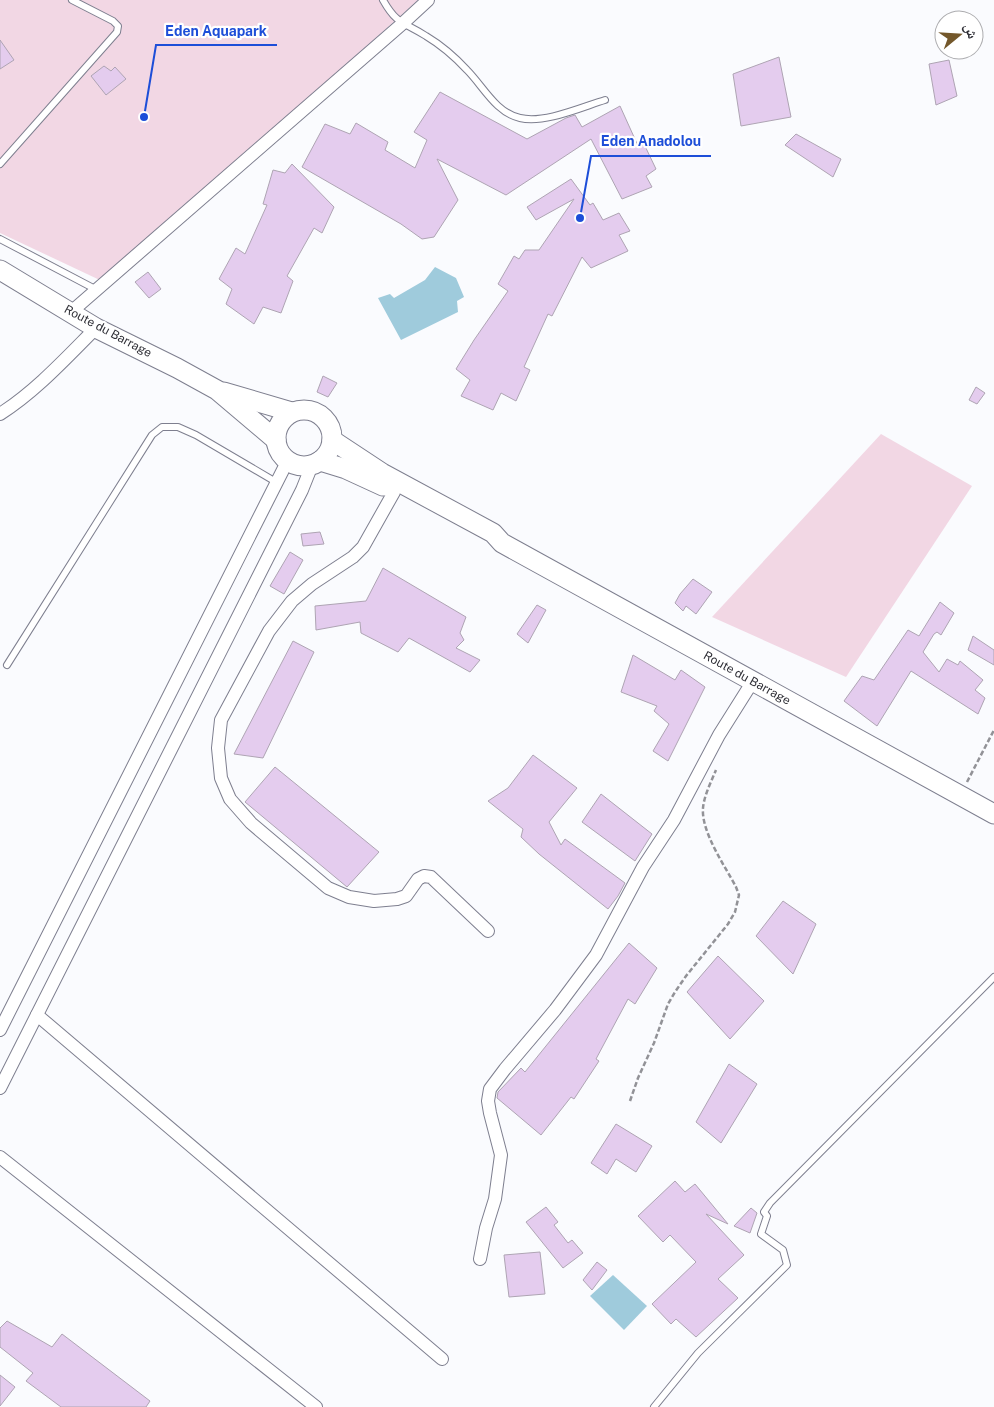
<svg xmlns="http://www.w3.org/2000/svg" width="994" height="1407" font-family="'Public Sans','Noto Naskh Arabic',sans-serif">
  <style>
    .green { fill: #f2d7e4 }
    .water { fill: #9fcbdc }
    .building { fill: #e4ccee; stroke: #aea4b3 }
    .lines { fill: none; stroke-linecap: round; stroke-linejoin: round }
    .lane-casing { stroke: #7e7f8f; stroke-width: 8 }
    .street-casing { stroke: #7e7f8f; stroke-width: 14 }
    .secondary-casing { stroke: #7e7f8f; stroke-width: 21 }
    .path { stroke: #929297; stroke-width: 2.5; stroke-dasharray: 5 2.5; stroke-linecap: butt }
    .lane { stroke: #fff; stroke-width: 6 }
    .street { stroke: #fff; stroke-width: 12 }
    .secondary { stroke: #fff; stroke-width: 19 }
    .labels { text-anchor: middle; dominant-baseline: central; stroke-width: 4.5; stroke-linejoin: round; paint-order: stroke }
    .street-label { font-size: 12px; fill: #2f2f36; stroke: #fff }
    .leader { fill: none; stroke: #1d4ed8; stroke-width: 2 }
    .callout-dot { fill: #1d4ed8; stroke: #fff; stroke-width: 2 }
    .callout-label { font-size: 14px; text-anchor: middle; font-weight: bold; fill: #1d4ed8; stroke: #fff; stroke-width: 4.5; stroke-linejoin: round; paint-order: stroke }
  </style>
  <rect width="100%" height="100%" fill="#fafbfe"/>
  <g class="green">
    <path d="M0,0H417V1L104,282L0,233Z"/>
    <path d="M881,434L972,486L846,677L712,617Z"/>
  </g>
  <g class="water">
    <path d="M435,267L456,278L464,297L457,301L458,312L401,340L378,298L390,294L394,298L425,280Z"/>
    <path d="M613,1275L647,1306L624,1330L590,1296Z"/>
  </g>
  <g class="building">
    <path d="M0,40L14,60L0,69Z"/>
    <path d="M779,57L791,117L741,126L733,74Z"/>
    <path d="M949,60L957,96L936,105L929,64Z"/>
    <path d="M104,66L111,71L115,67L126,79L106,95L91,76Z"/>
    <path d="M440,92L527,139L566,118L575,115L582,127L620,106L639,148L644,144L656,169L646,176L652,187L622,199L591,139L506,195L437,159L458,200L434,237L422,239L401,224L302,167L325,124L350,134L356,123L388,142L385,150L415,168L427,140L414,132Z"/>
    <path d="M796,134L841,159L833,177L785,145Z"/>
    <path d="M292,164L334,207L322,233L314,228L287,276L293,281L281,313L263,307L254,324L226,304L232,289L219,279L236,248L245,254L267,205L263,204L273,170L285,173Z"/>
    <path d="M571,179L590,205L593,203L603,220L619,213L630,231L619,235L628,251L591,268L582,257L552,316L548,314L524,367L530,370L516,401L501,393L493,410L461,396L470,380L456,369L474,340L508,291L498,284L514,256L519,259L525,250H539L574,199L536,220L527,207Z"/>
    <path d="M148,272L161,289L149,298L135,282Z"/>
    <path d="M323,376L337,383L328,397L317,392Z"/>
    <path d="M976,387L985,393L977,404L969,400Z"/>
    <path d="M320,532L324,544L303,546L301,534Z"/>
    <path d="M290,552L303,560L284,594L270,586Z"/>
    <path d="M383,568L466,617L460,633L464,640L456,648L480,660L470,672L409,638L398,652L361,633L360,622L316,630L315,606L366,601Z"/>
    <path d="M693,579L712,592L696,614L686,606L683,611L675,603L680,594Z"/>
    <path d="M940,602L954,613L941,635L937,632L934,634L923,652L939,672L947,659L958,665L960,661L983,680L975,690L985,698L978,714L911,671L877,726L844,701L862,676L874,680L908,630L919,636Z"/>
    <path d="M537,605L546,610L528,643L517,634Z"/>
    <path d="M973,636L994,650V665L968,650Z"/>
    <path d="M293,641L314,652L263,758L234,754Z"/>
    <path d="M633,655L675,680L681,670L705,687L668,761L653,751L669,724L654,711L657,706L621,692Z"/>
    <path d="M533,755L577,788L549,822L561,845L565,839L625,883L618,896L608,909L539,854L521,837L523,829L488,801L508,788Z"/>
    <path d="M275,767L379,852L347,887L245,802Z"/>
    <path d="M601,794L652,834L635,861L582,822Z"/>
    <path d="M783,901L816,924L793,974L756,936Z"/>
    <path d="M629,943L657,968L635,1004L628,999L596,1059L599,1061L574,1099L571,1097L541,1135L497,1098L498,1092L521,1068L525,1072Z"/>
    <path d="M718,956L764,1001L730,1039L687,992Z"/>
    <path d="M729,1064L757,1084L721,1143L696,1122Z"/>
    <path d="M616,1124L652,1146L636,1172L616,1159L607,1174L591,1163Z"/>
    <path d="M675,1181L685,1192L695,1184L728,1224L706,1214L744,1255L718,1279L738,1298L696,1337L676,1319L671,1324L652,1304L696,1262L670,1235L663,1242L638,1216Z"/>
    <path d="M546,1207L558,1222L554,1225L568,1243L572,1240L583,1253L563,1268L526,1222Z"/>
    <path d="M751,1208L757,1213L750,1233L734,1226Z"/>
    <path d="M540,1252L545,1294L509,1297L504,1255Z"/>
    <path d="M597,1262L607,1270L592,1290L583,1280Z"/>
    <path d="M7,1321L52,1347L62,1334L150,1401L146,1407H61L26,1381L33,1373L0,1347V1328Z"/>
    <path d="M0,1375L15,1387L0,1406Z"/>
  </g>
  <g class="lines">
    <defs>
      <g id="lane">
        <path d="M383,0C397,25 404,22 426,36C441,45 455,57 467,70C483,86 496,113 520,118C544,124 582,107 605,100"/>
        <path d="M0,164L117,32L118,26L113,21L72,0"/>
        <path d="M0,239L97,290"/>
        <path d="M7,665L152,435L162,427H178L196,435L276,482"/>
        <path d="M654,1407L698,1353L787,1265L783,1250L761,1234L767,1216L764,1212L770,1203L994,977"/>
      </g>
      <g id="street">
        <path d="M71,312L402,24L428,0"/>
        <path d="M0,414C36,391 66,358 96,328"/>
        <path d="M394,492L363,547L353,557L312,584L292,601L269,631L221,720L218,748L221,778L230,799L251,823L328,888L349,897L374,901L397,899L406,896L418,879L424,876L431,877L488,931"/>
        <path d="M37,1015L442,1359"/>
        <path d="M0,1030L288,460"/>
        <path d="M0,1088L302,490L312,465"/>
        <path d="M0,1157L316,1407"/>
        <path d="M480,1259L486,1228L495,1199L501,1155L490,1113L488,1101L490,1089L505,1069L555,1010L596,955L643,867L674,820L719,735L753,681"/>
      </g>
      <g id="secondary">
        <path d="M0,270L96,328L177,368L217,390L276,440"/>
        <path d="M224,392L292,412"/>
        <circle cx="304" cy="438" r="28"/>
        <path d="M332,440L382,473L493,533L502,543L994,814"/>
        <path d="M320,461L346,469L383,486"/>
      </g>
    </defs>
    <use href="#lane" class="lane-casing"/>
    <use href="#street" class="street-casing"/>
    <use href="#secondary" class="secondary-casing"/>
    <g class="path">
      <path d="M967,782L994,730"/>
      <path d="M630,1101L638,1078L654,1043L668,1004L675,992L686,976L728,924L735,912L739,895L736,887C725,866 701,832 703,808C704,796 711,782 716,770"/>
    </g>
    <use href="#lane" class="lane"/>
    <use href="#street" class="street"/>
    <use href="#secondary" class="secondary"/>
  </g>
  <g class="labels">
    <g class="street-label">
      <text transform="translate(108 331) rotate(28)">Route du Barrage</text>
      <text transform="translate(747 678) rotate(29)">Route du Barrage</text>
    </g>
  </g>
  <path class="leader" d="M144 117L156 45H277M580 218L591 156H711"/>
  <g class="callout-dot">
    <circle cx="144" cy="117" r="5"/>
    <circle cx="580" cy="218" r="5"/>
  </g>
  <g class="callout-label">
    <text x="216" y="36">Eden Aquapark</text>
    <text x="651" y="146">Eden Anadolou</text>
  </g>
  <g transform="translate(959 35) rotate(72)"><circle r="24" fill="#ffffff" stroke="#acacaf"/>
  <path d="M0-4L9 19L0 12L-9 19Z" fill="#74582b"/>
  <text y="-8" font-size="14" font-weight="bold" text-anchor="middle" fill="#2f2f36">ش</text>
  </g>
</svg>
